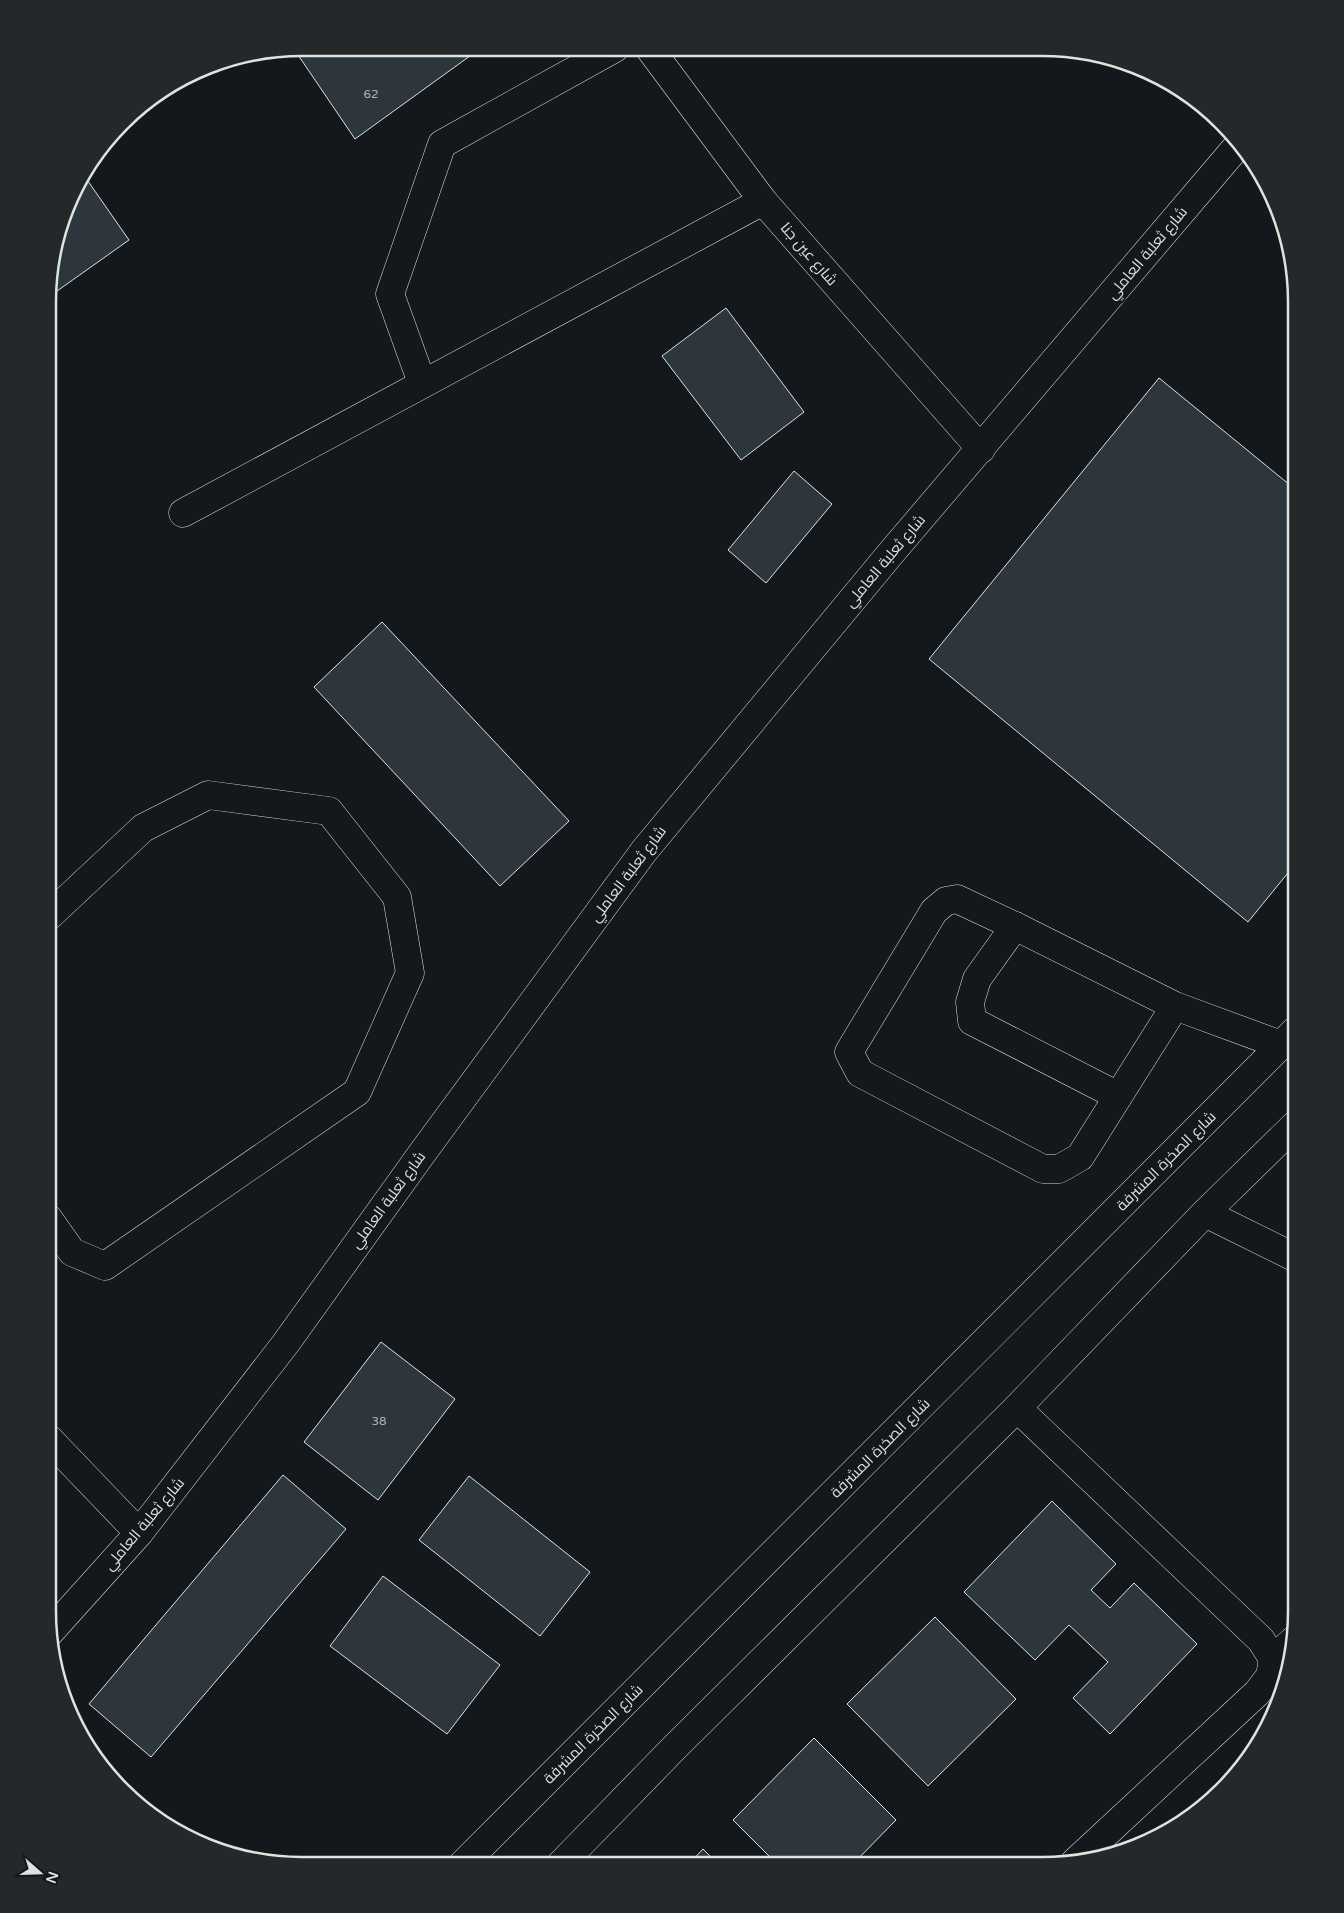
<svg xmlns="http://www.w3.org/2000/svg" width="1344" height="1913" font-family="'Varela Round',Cairo,sans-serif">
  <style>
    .building { fill: #2c363c; stroke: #d8e6dc }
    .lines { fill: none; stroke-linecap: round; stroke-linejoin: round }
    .minor-casing { stroke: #d8e6dc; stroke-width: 29 }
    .major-casing { stroke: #d8e6dc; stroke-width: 29 }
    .minor { stroke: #14181c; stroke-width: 28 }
    .major { stroke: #14181c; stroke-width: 28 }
    .labels { text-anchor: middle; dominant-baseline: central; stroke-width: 4; stroke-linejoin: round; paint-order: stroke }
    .number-label { font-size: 12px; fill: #adbab4 }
    .street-label { font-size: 15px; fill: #d8e6dc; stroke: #14181c }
    .rim { fill: none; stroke: #d8e6dc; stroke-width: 2.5 }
  </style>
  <rect width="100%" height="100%" fill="#14181c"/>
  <g class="building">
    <path d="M303,48H481L355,139L294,49Z"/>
    <path d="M83,174L129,240L50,296V269Z"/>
    <path d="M726,308L804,412L741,460L662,356Z"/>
    <path d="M1159,378L1296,490V863L1248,922L929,659Z"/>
    <path d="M794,471L832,504L766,583L728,550Z"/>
    <path d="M382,622L569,821L500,886L314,687Z"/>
    <path d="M381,1342L455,1399L378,1500L304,1442Z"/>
    <path d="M283,1475L346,1529L151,1757L89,1704Z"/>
    <path d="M469,1476L590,1572L540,1636L419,1540Z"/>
    <path d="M1052,1501L1116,1564L1091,1590L1110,1608L1134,1583L1197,1644L1110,1734L1073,1698L1108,1662L1069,1625L1035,1660L964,1592Z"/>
    <path d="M383,1576L500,1665L447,1734L330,1646Z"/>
    <path d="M935,1617L1016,1699L928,1786L847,1704Z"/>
    <path d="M814,1738L896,1820L852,1865H778L733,1820Z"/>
    <path d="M703,1849L719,1865H688Z"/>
  </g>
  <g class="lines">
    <defs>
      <g id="minor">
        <path d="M650,49L763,201L981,449"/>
        <path d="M422,383L390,294L442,144L615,48"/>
        <path d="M183,513L763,201"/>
        <path d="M1015,926L977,979L970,1002L972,1021L1118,1096"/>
        <path d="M1175,1006L1080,1157L1059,1169H1043L860,1073L849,1052L934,911L946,901L957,899L1015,926L1175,1006L1281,1045"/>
        <path d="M1205,1213L1296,1258"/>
        <path d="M48,1218L72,1252L105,1266L357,1092L410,973L397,897L329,811L208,795L143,828L49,916"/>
        <path d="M1017,1408L1261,1640L1273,1659L1288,1667"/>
        <path d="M48,1438L139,1533"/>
        <path d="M50,1632L139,1533L286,1343L423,1152L644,851L891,553L1240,143"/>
        <path d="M1075,1862L1257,1693L1270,1676L1273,1659L1293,1641"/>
      </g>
      <g id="major">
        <path d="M463,1864L1296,1030"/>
        <path d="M561,1864L674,1748L1017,1408L1205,1213L1296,1124"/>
      </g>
    </defs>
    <use href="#minor" class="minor-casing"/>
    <use href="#major" class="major-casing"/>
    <use href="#minor" class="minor"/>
    <use href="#major" class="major"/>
  </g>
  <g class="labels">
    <g class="number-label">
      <text x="371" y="94">62</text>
      <text x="379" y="1421">38</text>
    </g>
    <g class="street-label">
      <text transform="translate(1147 253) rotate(-50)">شارع ثعلبة العاملي</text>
      <text transform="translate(809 254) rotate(49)">شارع عين جنا</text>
      <text transform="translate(885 561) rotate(-50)">شارع ثعلبة العاملي</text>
      <text transform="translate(628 874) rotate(-53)">شارع ثعلبة العاملي</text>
      <text transform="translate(1166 1161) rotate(-45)">شارع الصخرة المشرفة</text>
      <text transform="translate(388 1200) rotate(-54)">شارع ثعلبة العاملي</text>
      <text transform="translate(880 1448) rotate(-45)">شارع الصخرة المشرفة</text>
      <text transform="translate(144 1524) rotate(-50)">شارع ثعلبة العاملي</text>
      <text transform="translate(593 1734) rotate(-45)">شارع الصخرة المشرفة</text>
    </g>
  </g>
  <path d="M0 0H1344V1913H0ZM302 56H1042A246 246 0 0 1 1288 302V1611A246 246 0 0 1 1042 1857H302A246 246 0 0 1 56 1611V302A246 246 0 0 1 302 56Z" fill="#24282b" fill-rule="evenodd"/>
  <path class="rim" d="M302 56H1042A246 246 0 0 1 1288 302V1611A246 246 0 0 1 1042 1857H302A246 246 0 0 1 56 1611V302A246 246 0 0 1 302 56Z"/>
  <g transform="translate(40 1873) rotate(110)" stroke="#14181c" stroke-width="4" paint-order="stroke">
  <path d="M0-4L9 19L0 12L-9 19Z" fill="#d8e6dc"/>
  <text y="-8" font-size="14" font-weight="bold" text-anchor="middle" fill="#d8e6dc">N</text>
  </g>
</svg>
